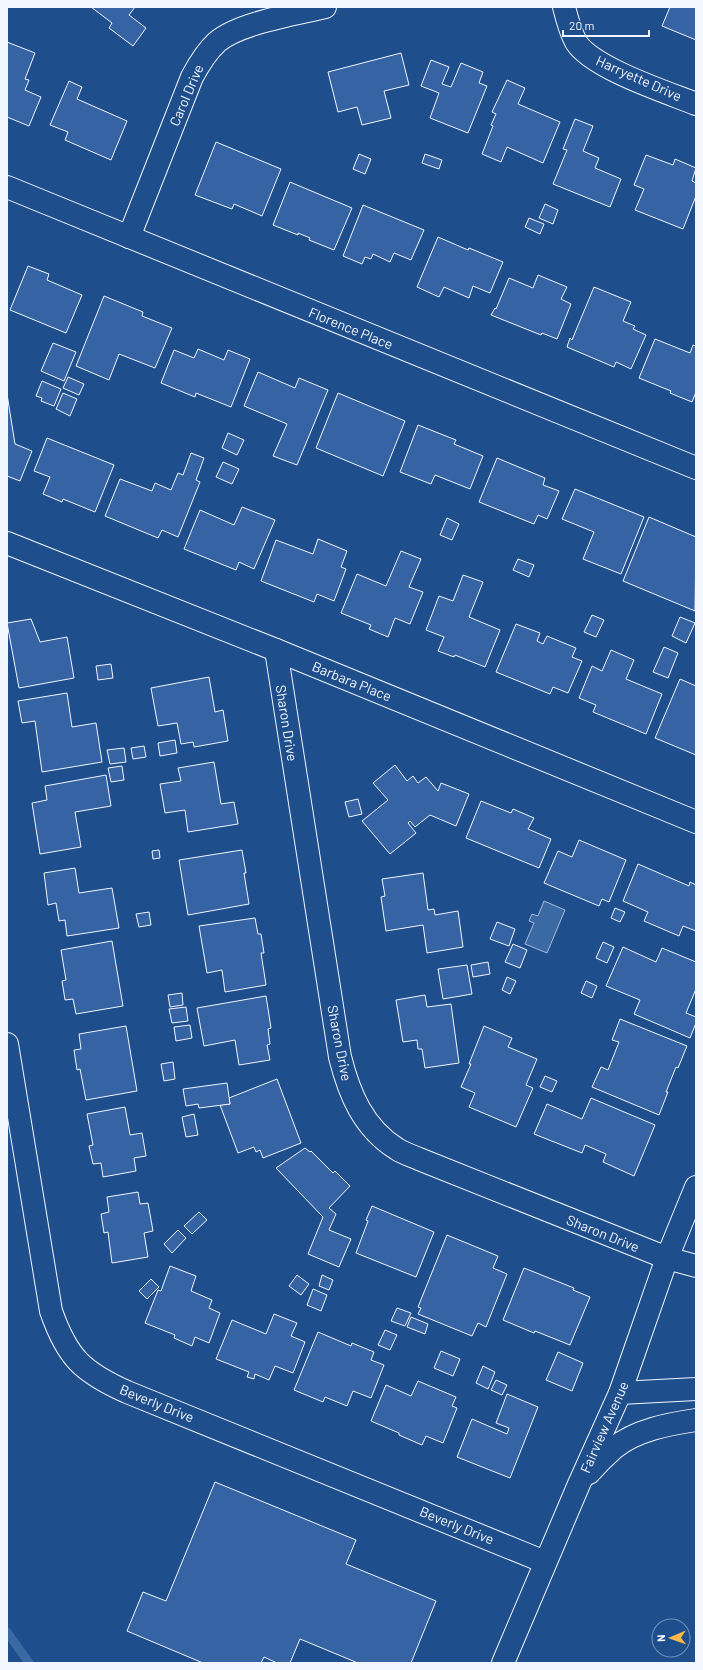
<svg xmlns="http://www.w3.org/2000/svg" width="703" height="1670" font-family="Barlow,sans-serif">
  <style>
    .water { fill: #3b69a3; stroke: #a8bbd7 }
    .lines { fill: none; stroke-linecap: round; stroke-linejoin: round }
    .stream { stroke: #3b69a3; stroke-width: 9 }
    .building { fill: #3563a3; stroke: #f2f6ff }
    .street-casing { stroke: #f2f6ff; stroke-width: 24 }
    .highway-casing { stroke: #f2f6ff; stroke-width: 24 }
    .street { stroke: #1f4e8c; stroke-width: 22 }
    .highway { stroke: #1f4e8c; stroke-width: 22 }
    .labels { text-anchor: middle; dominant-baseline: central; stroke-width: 3; stroke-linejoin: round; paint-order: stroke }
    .street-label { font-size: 14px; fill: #f2f6ff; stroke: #1f4e8c }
  </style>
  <rect width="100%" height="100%" fill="#1f4e8c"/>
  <path class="water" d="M544,901L565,910L547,953L525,944L534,923L529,921L532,914L538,916Z"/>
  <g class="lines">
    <path class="stream" d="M7,1632L29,1663"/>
  </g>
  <g class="building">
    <path d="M91,7H135L129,15L146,28L133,46L109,28L112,23Z"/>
    <path d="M670,7H696V40L662,26Z"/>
    <path d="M7,42L35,53L25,79L29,80L25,90L41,97L29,126L7,117Z"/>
    <path d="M401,53L409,85L384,91L391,118L362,125L357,107L338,112L328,72Z"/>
    <path d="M431,60L449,67L442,84L451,87L461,63L483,72L479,83L487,86L468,133L430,118L439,93L421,86Z"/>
    <path d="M507,80L525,88L518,104L560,122L543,163L507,147L501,162L482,154L493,126L491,125L496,114L492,112Z"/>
    <path d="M69,81L82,87L77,99L127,121L111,160L65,140L68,132L50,125Z"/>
    <path d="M575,119L593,126L583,151L599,158L595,168L621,179L610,207L553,184L567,150L563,149Z"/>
    <path d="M216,142L281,169L262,216L234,204L232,209L195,195Z"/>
    <path d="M359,154L371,159L365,174L353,169Z"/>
    <path d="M425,154L442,160L439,169L422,163Z"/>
    <path d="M646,155L673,165L675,159L696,168L692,181L696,183V196L683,229L635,210L644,189L634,185Z"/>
    <path d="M290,182L352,208L334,250L309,240L310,238L298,233V235L273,225Z"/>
    <path d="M545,204L558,210L553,224L539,218Z"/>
    <path d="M363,205L424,230L411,260L394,253L390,262L373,254L371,259L365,257L362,264L343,256Z"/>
    <path d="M529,218L544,224L540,234L525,227Z"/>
    <path d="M438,237L468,250L469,248L503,262L490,293L473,286L469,298L444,287L439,297L417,287Z"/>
    <path d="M28,266L49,274L47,280L82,295L66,333L10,310Z"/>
    <path d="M538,275L567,287L561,299L571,304L557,339L542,333L541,335L491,315L495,308L496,309L509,278L533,288Z"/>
    <path d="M594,287L631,302L623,321L635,326L633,329L646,335L631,369L616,362L614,367L567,347L570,338L572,340Z"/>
    <path d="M104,296L143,312L142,316L172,328L155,368L119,354L109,380L76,366Z"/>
    <path d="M655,339L690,353L693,345L696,346V392L692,402L670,393L671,391L639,378Z"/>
    <path d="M53,343L76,352L64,381L41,371Z"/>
    <path d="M198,349L224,360L228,350L250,359L231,407L196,393L195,397L161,383L174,350L194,358Z"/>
    <path d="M258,372L295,388L299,378L328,390L297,465L273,456L287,424L244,406Z"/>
    <path d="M68,377L84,384L79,395L63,388Z"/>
    <path d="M42,381L61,389L54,406L41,401L42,398L36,396Z"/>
    <path d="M63,393L77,399L70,416L56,409Z"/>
    <path d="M338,393L405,421L383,476L316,448Z"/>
    <path d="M7,394L15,444L32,451L20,481L7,476Z"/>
    <path d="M418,425L456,440L454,444L483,456L470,489L435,475L431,484L400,472Z"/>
    <path d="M228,433L244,440L237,455L222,448Z"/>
    <path d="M47,438L114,465L95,512L63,499L62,502L43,494L50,477L34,471Z"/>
    <path d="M191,453L204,458L196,480L200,482L178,537L162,530L158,538L105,516L120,479L152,491L155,483L171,490L178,473L183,475Z"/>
    <path d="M497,458L545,478L543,485L559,491L547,519L538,515L534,524L479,502Z"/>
    <path d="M223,462L239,469L232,484L216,477Z"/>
    <path d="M575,489L644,517L621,574L583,559L594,532L562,519Z"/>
    <path d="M242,507L275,520L254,569L239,562L236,570L184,549L200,510L234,525Z"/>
    <path d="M649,517L696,537L695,611L623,581Z"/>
    <path d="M447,518L459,524L452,540L440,535Z"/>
    <path d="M318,539L347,551L341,567L346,569L334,601L317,594L314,602L261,581L276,540L313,554Z"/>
    <path d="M401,551L421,559L409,587L423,592L410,624L395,618L388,637L369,629L371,625L341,613L357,574L386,586Z"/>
    <path d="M518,559L534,565L529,577L513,570Z"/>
    <path d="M463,575L483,582L469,617L500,630L485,667L455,655L454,657L438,651L444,637L426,630L439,596L453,601Z"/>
    <path d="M592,615L604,620L596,637L584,632Z"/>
    <path d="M680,617L695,623L686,643L672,636Z"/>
    <path d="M31,619L40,642L67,637L74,678L19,688L7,623Z"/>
    <path d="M516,624L540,633L537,641L543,644L547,636L576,648L572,657L582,661L568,693L553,687L550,694L496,672Z"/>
    <path d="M664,647L678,653L668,678L653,672Z"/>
    <path d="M611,650L634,660L626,679L662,694L646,734L593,712L596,705L579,698L592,666L602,671Z"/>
    <path d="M111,664L113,678L98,680L96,666Z"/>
    <path d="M209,677L215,712L223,710L228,741L194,747L193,742L181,744L177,723L158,726L151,688Z"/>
    <path d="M680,679L696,686V755L655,738Z"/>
    <path d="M67,693L72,727L96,723L102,762L42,772L35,721L22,723L18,701Z"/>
    <path d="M175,740L177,753L160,756L158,743Z"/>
    <path d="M144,746L146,757L133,759L131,748Z"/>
    <path d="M124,748L126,762L110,764L107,750Z"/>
    <path d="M214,762L221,804L234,802L238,824L188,832L185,810L165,813L160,784L181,781L178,768Z"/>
    <path d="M395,765L407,781L413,776L418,783L426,777L438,791L441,783L469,794L456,826L430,815L415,827L410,821L408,823L416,833L390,854L362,821L388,800L373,783Z"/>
    <path d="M122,766L124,780L111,782L108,768Z"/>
    <path d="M106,775L111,806L75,812L81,847L40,854L32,803L47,800L45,786Z"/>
    <path d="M358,799L362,814L349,817L345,802Z"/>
    <path d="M481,801L511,813L513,809L534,818L528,829L551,839L539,868L466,838Z"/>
    <path d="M579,840L626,860L609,902L602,899L599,906L544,883L558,851L572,857Z"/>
    <path d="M159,850L160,858L153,859L152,851Z"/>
    <path d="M242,850L246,873H244L249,904L188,915L179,860Z"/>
    <path d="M638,864L689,886L690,882L696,885V931L683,926L679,936L644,921L648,912L623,901Z"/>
    <path d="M75,868L79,893L112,888L119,928L67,936L65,920L59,921L56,903L48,905L44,873Z"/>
    <path d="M423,873L428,910L434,909L435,915L458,911L463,947L427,953L423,925L386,931L381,897L385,896L382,879Z"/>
    <path d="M615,908L625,912L620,922L611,918Z"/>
    <path d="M149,912L151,925L139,927L136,914Z"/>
    <path d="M255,918L258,934H261L264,953H261L266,985L225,992L222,970L207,973L199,926Z"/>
    <path d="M497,922L515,929L509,946L490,939Z"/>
    <path d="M112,941L123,1006L76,1014L73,999L65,1000L62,981L66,980L61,950Z"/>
    <path d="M603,942L614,947L607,963L596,958Z"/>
    <path d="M513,944L527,950L520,968L505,962Z"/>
    <path d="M623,947L656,962L662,948L696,962V989L686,1013L696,1017V1023L690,1038L634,1014L640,1000L606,986Z"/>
    <path d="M488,962L490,974L473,977L471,965Z"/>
    <path d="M467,965L472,994L443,999L438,969Z"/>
    <path d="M507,977L516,981L510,994L502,990Z"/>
    <path d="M586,981L597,986L592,998L581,993Z"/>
    <path d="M182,993L183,1005L170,1007L168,995Z"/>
    <path d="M425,995L427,1007L451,1004L459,1063L425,1068L422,1049H418L417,1040L403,1042L396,1000Z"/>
    <path d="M266,996L271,1028L268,1029L270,1044L267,1045L270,1060L239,1065L235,1040L204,1046L197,1008Z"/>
    <path d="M186,1007L188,1021L172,1023L169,1009Z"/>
    <path d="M620,1019L687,1046L678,1068L676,1067L666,1092H668L659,1115L592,1087L601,1067L608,1070L619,1042L612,1040Z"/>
    <path d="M190,1025L192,1038L176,1041L174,1027Z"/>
    <path d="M126,1026L137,1091L86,1100L80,1069L77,1070L74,1050L81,1049L79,1034Z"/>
    <path d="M484,1026L512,1038L508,1047L537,1059L526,1085L533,1088L516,1127L469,1107L475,1093L461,1087L471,1064H469Z"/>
    <path d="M173,1062L175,1079L164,1081L161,1064Z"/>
    <path d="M545,1076L557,1081L552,1092L540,1087Z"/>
    <path d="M277,1079L301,1143L263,1158L260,1150L256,1152L254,1147L238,1153L220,1105L230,1104L229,1098Z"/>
    <path d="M227,1083L230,1104L199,1108L198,1104L186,1106L183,1089Z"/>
    <path d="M591,1098L655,1125L634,1176L603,1162L606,1154L585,1145L582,1153L534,1134L547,1104L582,1119Z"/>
    <path d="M125,1107L130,1135L142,1133L146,1156L134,1158L136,1171L103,1177L101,1163L93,1164L89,1146L93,1145L87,1114Z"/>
    <path d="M194,1114L198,1135L186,1137L182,1117Z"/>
    <path d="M305,1148L310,1152L311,1151L333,1173L335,1171L350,1186L329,1208L336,1214L329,1230L351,1239L339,1267L308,1254L323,1217L276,1168Z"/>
    <path d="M138,1192L140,1204L148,1203L153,1231L144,1233L148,1257L112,1263L108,1232L104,1233L101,1214L109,1212L107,1197Z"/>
    <path d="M372,1206L434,1232L416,1277L356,1253L368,1221L366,1220Z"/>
    <path d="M199,1212L207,1220L192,1234L184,1226Z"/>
    <path d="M178,1230L186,1238L172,1253L164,1244Z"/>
    <path d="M447,1235L498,1256L493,1268L507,1274L486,1327L478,1323L472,1336L418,1314L421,1308L418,1307Z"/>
    <path d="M170,1266L196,1276L191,1291L212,1300L209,1308L220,1313L209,1343L195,1337L192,1346L174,1338L175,1335L145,1323L158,1290L161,1291Z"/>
    <path d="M524,1268L574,1288L573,1290L590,1297L570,1345L535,1331L534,1333L503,1320Z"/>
    <path d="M297,1275L309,1284L301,1295L289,1286Z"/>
    <path d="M322,1275L333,1280L329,1290L319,1286Z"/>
    <path d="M151,1279L159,1287L147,1299L139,1291Z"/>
    <path d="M313,1289L327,1295L321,1311L307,1305Z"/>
    <path d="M397,1308L411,1313L405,1326L391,1321Z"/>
    <path d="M274,1314L297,1323L291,1336L305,1342L293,1373L275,1366L269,1380L255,1374L254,1379L247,1377L249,1372L216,1359L232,1320L266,1334Z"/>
    <path d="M411,1317L428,1324L425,1334L407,1327Z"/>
    <path d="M385,1330L397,1335L390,1350L378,1345Z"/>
    <path d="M318,1332L351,1346L352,1343L374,1352L371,1360L384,1365L371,1398L353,1391L347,1406L325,1397L323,1402L294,1390Z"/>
    <path d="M441,1351L460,1359L453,1376L434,1368Z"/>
    <path d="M558,1352L583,1363L572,1391L546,1380Z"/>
    <path d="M483,1366L495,1372L488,1389L476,1383Z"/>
    <path d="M496,1380L507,1385L502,1395L491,1390Z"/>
    <path d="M418,1381L456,1397L452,1406L457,1408L443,1443L426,1436L422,1445L399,1435V1433L371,1421L386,1385L411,1396Z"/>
    <path d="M507,1394L538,1407L510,1478L457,1457L472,1419L507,1434L509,1428L496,1423Z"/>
    <path d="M215,1482L356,1540L346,1564L436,1601L411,1663H358L300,1639L290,1663H277L264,1657L261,1663H203L127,1631L143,1592L166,1601Z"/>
  </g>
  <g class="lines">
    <defs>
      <g id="street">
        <path d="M564,7C567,19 570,31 576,42C592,68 666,92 696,104"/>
        <path d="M7,187L696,468"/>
        <path d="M129,237L192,77C199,64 206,52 217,42C239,23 296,14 325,7"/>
        <path d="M7,543L276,650L696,822"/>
        <path d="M276,650L340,1057C349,1093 363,1128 397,1149C403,1153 412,1156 419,1159L667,1258L696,1266"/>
        <path d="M7,1044L51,1311C67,1357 82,1372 127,1392L545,1562"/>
        <path d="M620,1393L667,1258L696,1187"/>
      </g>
      <g id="highway">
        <path d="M589,1473C597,1464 605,1456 614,1448C636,1430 669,1424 696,1420"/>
        <path d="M503,1663L579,1484L620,1393L696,1389"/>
      </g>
    </defs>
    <use href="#street" class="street-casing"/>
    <use href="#highway" class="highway-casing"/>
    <use href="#street" class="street"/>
    <use href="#highway" class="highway"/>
  </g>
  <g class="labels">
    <g class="street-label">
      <text transform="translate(639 78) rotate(24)">Harryette Drive</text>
      <text transform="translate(186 95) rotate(-67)">Carol Drive</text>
      <text transform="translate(351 328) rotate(22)">Florence Place</text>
      <text transform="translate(352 681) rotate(22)">Barbara Place</text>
      <text transform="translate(287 723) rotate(81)">Sharon Drive</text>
      <text transform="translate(340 1043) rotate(79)">Sharon Drive</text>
      <text transform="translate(603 1233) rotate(22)">Sharon Drive</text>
      <text transform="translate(157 1403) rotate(22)">Beverly Drive</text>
      <text transform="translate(604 1427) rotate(-66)">Fairview Avenue</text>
      <text transform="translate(457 1525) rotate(22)">Beverly Drive</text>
    </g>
  </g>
  <rect width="703" height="1670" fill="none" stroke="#f2f6ff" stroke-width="16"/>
  <g transform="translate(671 1638) rotate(268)"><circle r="19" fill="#1f4e8c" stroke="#7391ba"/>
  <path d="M0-3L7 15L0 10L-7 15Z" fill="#ffb74d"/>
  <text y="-6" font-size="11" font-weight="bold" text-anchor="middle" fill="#f2f6ff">N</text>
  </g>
  <path d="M563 30v6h86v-6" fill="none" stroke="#f2f6ff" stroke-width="2"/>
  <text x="569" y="30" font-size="12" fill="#f2f6ff" stroke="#1f4e8c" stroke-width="3" paint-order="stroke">20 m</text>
</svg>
